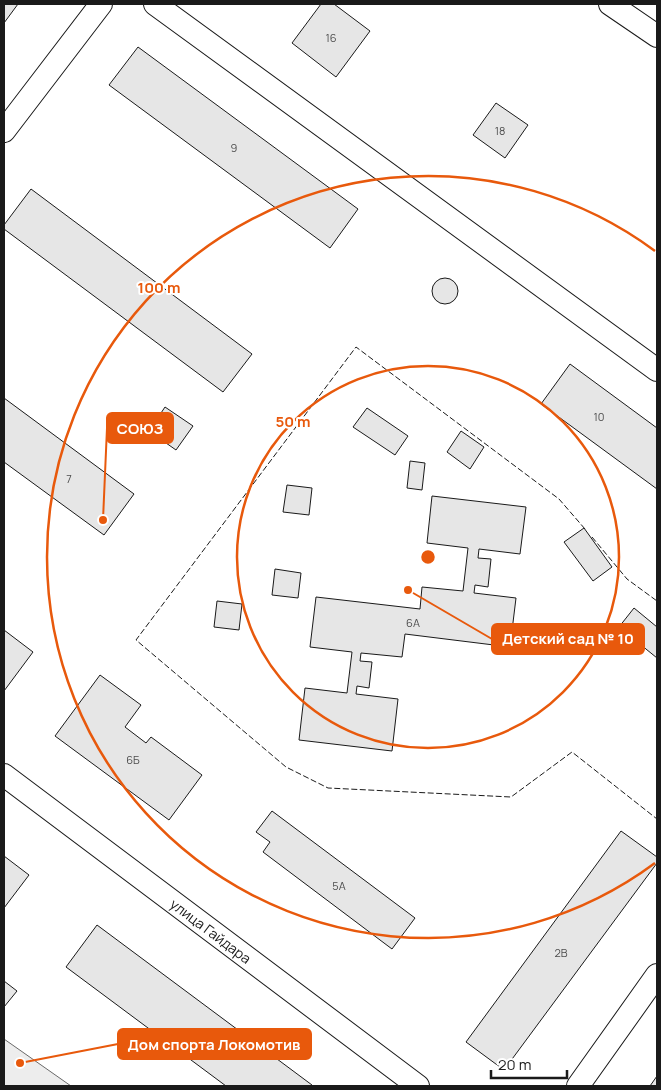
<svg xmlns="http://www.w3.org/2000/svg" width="661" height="1090" font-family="Manrope,sans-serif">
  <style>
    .green { fill: #ededed; stroke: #6a6a6a }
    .building { fill: #e6e6e6; stroke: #1a1a1a }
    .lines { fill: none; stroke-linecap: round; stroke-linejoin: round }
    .minor-casing { stroke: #1a1a1a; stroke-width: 24 }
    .minor { stroke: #fff; stroke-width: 22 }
    .fence { stroke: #1a1a1a; stroke-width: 1; stroke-dasharray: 6 2.5; stroke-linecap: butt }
    .ring { fill: none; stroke: #e8590c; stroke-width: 2.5 }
    .labels { text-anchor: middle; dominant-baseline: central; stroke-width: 4; stroke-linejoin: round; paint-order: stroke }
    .number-label { font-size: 11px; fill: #4d4d4d }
    .street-label { font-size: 14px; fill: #1a1a1a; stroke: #fff }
    .centre { fill: #e8590c; stroke: #fff; stroke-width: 2.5 }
    .ring-label { font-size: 15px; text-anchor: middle; font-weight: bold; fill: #e8590c; stroke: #fff; stroke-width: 4; stroke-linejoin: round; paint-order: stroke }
    .leader { fill: none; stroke: #e8590c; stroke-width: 2 }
    .callout-dot { fill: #e8590c; stroke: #fff; stroke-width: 2 }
    .callout { fill: #e8590c; stroke: #e8590c; stroke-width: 2 }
    .callout-label { font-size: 15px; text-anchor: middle; font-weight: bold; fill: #fff }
  </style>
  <rect width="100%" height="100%" fill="#fff"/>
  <path class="green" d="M4,1039L71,1086H4Z"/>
  <g class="building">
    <path d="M4,4H18L4,23Z"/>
    <path d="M321,4H334L370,31L336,77L292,43Z"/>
    <path d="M138,47L358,209L330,248L109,85Z"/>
    <path d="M496,103L528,125L505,158L473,135Z"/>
    <path d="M31,189L252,354L223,392L4,229V225Z"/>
    <circle cx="445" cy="291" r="13"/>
    <path d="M570,364L657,428V489L541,404Z"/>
    <path d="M4,398L134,494L104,535L4,462Z"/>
    <path d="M165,407L193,426L176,450L149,431Z"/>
    <path d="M367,408L408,436L395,455L353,427Z"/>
    <path d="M461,431L484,447L470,469L447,452Z"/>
    <path d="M410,461L425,463L422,490L407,488Z"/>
    <path d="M287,485L312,488L309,515L283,512Z"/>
    <path d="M432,496L526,507L520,554L479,549L478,558L491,559L488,587L475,585L474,593L516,598L510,647L405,634L402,657L361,653L360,661L372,662L369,688L357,686L356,694L398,699L392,751L299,740L305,688L347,693L352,652L310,647L316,597L420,609L422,587L463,591L468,548L427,543Z"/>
    <path d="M584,528L612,567L593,581L564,542Z"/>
    <path d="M275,569L301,573L298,598L272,595Z"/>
    <path d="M217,601L242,604L239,630L214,627Z"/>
    <path d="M634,608L657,627V658L619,627Z"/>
    <path d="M4,630L33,652L4,691Z"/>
    <path d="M100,675L141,705L125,727L146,743L151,737L202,775L169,820L55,736Z"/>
    <path d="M272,811L415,918L392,949L263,852L270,842L256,832Z"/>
    <path d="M621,831L657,857V863L504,1070L466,1042Z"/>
    <path d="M4,856L29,875L4,908Z"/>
    <path d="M97,925L312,1085L311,1086H226L66,967Z"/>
    <path d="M4,981L17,991L4,1007Z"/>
    <path d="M657,1076V1086H650Z"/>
  </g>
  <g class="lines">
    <defs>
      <g id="minor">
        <path d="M155,4L657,370"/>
        <path d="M610,4L657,36"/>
        <path d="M4,131L101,4"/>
        <path id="s1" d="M4,775L418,1086"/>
        <path d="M578,1086L657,975"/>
      </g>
    </defs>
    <use href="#minor" class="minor-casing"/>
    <use href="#minor" class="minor"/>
    <g class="fence">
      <path d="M585,529L559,499L356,347L136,640L286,767L328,788L511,797L572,752L657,819"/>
      <path d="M592,537L627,579L657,601"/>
    </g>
  </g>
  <g class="ring">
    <circle cx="428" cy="557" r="191"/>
    <path d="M655 863A381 381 0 1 1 655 251"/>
  </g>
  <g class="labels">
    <g class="number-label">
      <text x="331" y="37">16</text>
      <text x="500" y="130">18</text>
      <text x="234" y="147">9</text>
      <text x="599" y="416">10</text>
      <text x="69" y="478">7</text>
      <text x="413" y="622">6А</text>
      <text x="133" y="759">6Б</text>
      <text x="339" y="885">5А</text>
      <text x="561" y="952">2В</text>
    </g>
    <g class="street-label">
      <text stroke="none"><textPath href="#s1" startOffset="259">улица Гайдара</textPath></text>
    </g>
  </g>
  <circle cx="428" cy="557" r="8" class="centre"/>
  <g class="ring-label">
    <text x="159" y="293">100 m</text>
    <text x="293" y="427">50 m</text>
  </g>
  <path class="leader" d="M103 520L107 428M408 590L492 639M20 1063L118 1044"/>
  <g class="callout-dot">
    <circle cx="103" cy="520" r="5"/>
    <circle cx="408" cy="590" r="5"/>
    <circle cx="20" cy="1063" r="5"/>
  </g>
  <g class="callout">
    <rect x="107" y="413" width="66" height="30" rx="5"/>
    <rect x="492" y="624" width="152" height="30" rx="5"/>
    <rect x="118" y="1029" width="193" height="30" rx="5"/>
  </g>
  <g class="callout-label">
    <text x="140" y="434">СОЮЗ</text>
    <text x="568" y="644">Детский сад № 10</text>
    <text x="214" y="1050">Дом спорта Локомотив</text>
  </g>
  <rect width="661" height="1090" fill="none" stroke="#1a1a1a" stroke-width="10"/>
  <path d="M491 1070v8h76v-8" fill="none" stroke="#1a1a1a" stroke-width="2.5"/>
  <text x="498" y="1070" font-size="15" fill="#1a1a1a" stroke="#ffffff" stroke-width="4" paint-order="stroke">20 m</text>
</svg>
